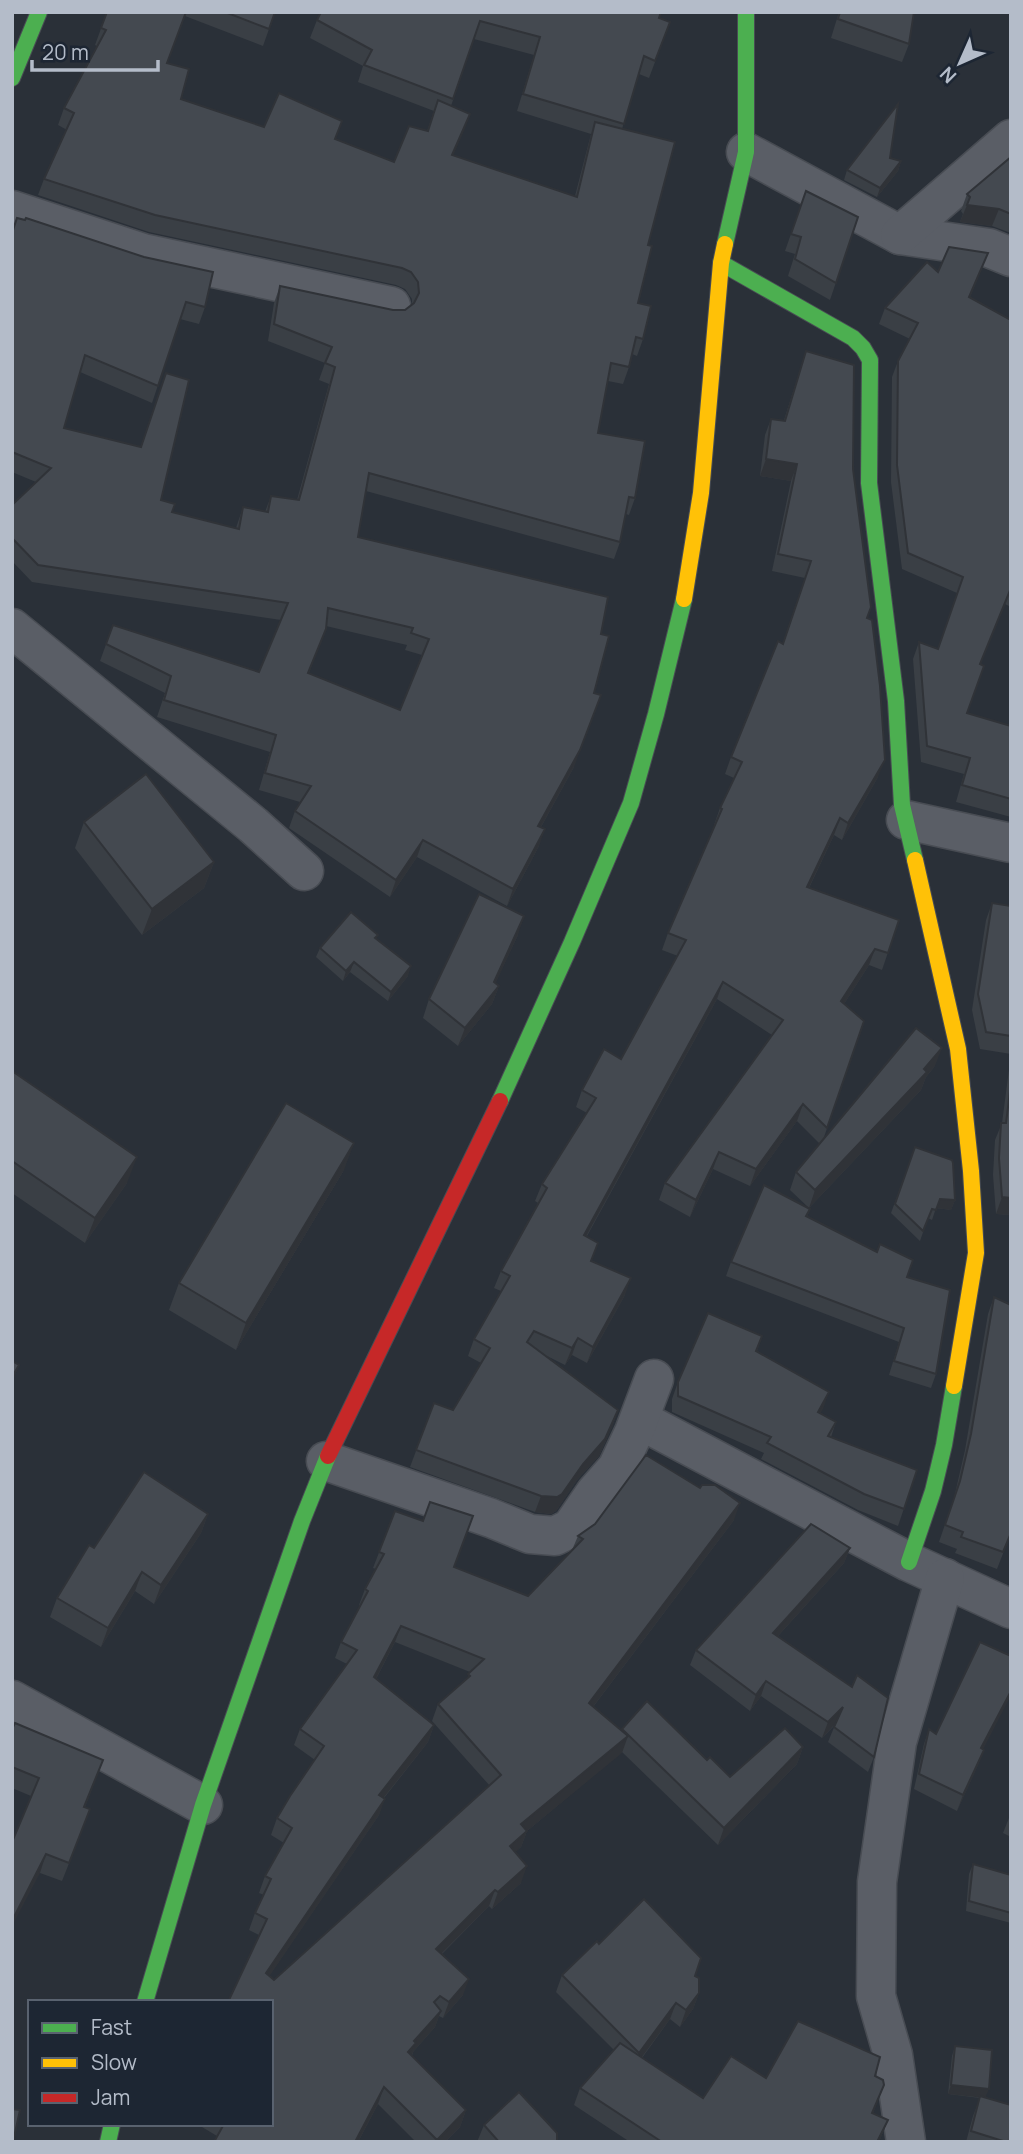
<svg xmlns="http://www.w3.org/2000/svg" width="1023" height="2154" font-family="Manrope,sans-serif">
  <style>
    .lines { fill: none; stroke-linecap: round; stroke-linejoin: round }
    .street-casing { stroke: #484c53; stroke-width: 41 }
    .fast-casing { stroke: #484c53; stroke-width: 18 }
    .slow-casing { stroke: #484c53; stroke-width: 18 }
    .jam-casing { stroke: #484c53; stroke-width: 18 }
    .street { stroke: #5a5e66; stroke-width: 38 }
    .fast { stroke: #4caf50; stroke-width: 16 }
    .slow { stroke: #ffc107; stroke-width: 16 }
    .jam { stroke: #c62828; stroke-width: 16 }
    .wall { fill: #3a3f45; fill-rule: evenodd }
    .shaded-wall { fill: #303338 }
    .building { fill: #444950; stroke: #303338; stroke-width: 2; fill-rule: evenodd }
  </style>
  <rect width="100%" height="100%" fill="#2a3038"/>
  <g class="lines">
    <defs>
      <g id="street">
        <path d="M746,152L900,235L989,248L1011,257"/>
        <path d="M12,210L143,253L391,306"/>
        <path d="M900,235L1011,139"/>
        <path d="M12,628L253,825L304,871"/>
        <path d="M906,820L1011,843"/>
        <path d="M640,1420L909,1562L1011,1609"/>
        <path d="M326,1461L491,1518L530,1534L555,1536L571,1528L595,1493L617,1468L634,1432L654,1379"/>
        <path d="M12,1700L203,1805"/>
        <path d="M906,2142L893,2055L876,1996L877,1882L897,1742L945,1578"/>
      </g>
      <g id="fast">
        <path d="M12,78L39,12"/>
        <path d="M725,244L746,152V12"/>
        <path d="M721,263L853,338L863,348L870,360L869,483L896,701L902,805L915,860"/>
        <path d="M500,1101L572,942L631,803L656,714L684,599"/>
        <path d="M909,1562L933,1491L944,1445L954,1386"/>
        <path d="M145,2002L203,1805L302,1521L328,1456"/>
        <path d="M108,2142L112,2124"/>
      </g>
      <g id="slow">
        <path d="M684,599L701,493L721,263L725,244"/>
        <path d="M915,860L958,1049L971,1171L976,1253L954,1386"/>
      </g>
      <path id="jam" d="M328,1456L500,1101"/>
    </defs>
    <use href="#street" class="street-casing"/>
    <use href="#fast" class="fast-casing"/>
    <use href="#slow" class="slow-casing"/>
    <use href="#jam" class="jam-casing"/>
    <use href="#street" class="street"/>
    <use href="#fast" class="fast"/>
    <use href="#slow" class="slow"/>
    <use href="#jam" class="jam"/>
  </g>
  <g class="wall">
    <path d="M107,12H275L263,46L185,16L167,63L181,99L264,127L336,139L394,162L427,131L434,111L358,82L363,66L310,38L317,20L659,18L670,22L649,78L639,74L622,129L648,245L638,303L643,339L637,356L632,354L629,367L623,384L608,381L598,433L635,498L629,515L626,514L620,542L614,559L366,491L358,537L574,767L541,827L539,846L507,906L417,857L390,897L289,828L295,811L300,802L259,790L270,752L157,717L165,693L100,661L113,625L259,672L281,620L32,582L12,561V505L36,482L12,472V232L205,307L199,324L180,319L152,403L80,372L64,428L161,500L172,512L236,528L243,507L265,512L271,496L297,500L329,384L319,380L325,363L268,341L274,303L280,286L393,310H405L412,304V299L405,289L396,285L149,232L38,195L44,179L67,130L58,125L64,108L97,46L95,45ZM474,39L534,55L517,111L591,134L575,196L453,155L470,114L451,106ZM326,626L407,645L405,650L422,655L400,710L309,673Z"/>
    <path d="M839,12H914L909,44L902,62L831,38Z"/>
    <path d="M1011,157V233L992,226L960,222L963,214L961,211L967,194Z"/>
    <path d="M890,158L901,161L898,171L877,197L844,180L847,170Z"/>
    <path d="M806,191L858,217L830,300L788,276L795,254L785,251Z"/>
    <path d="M988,253L970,297L1011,320V607L1005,604L980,664L967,713L1011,726V817L956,802L964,774L921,762L913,659L919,642L938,649L957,593L902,569L891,482L892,377L898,361L910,339L879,324L885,308L938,272Z"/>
    <path d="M806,351L853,469L867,618L878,777L842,840L834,835L809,888L899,920L882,970L869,965L844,1004L864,1021L823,1140L935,1066L926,1077L921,1090L809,1208L790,1190L796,1172L820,1144L797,1121L750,1186L713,1169L690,1217L659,1200L665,1183L772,1035L717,999L587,1236L592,1261L625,1295L587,1363L572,1355L565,1365L547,1356L618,1410L612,1427L599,1456L577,1480L556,1511L551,1514L535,1512L410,1467L434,1403L453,1410L481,1363L468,1356L474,1339L501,1291L494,1288L501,1271L538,1203L535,1201L542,1184L587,1113L576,1107L582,1090L621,1059L678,956L662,950L668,933L715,825H714L720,808L734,778L725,774L731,757L783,643L805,578L772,571L791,481L760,476L765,435L771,419L784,420Z"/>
    <path d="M84,822L214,862L204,888L142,935L75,848Z"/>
    <path d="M992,903L1011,906V1215L996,1214L993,1175L995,1140L1002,1123L1011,1054L980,1049L972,1010L986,920Z"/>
    <path d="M518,935L495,983L499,986L492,1004L458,1046L423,1018L429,999Z"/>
    <path d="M376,939L408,976L388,1001L350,972L343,981L316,957L320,948Z"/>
    <path d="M12,1071L127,1183L85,1243L12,1193Z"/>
    <path d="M915,1147L955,1200L951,1210L936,1208L932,1220L928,1218L920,1241L891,1213Z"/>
    <path d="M344,1170L236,1350L169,1310L179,1283Z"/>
    <path d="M810,1209L807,1217L907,1277L936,1374L931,1388L889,1375L899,1342L726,1276L731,1262Z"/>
    <path d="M994,1297L1011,1533L997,1569L955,1553L957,1549L939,1542L954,1498L965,1450L988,1314Z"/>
    <path d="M762,1336L757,1351L829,1392L820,1413L836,1422L831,1437L917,1470L898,1526L858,1510L761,1459L764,1453L672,1412V1399L678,1382Z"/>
    <path d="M395,1511L454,1567L528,1596L572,1550L578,1536L734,1520L593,1707L621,1731L622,1729L707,1760L730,1777L803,1747L797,1764L718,1845L622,1752L527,1831L521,1847L515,1852L521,1883L492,1909L489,1906L442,1954L463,1995L443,2018L439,2016L435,2027L413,2052L412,2056L466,2110L460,2127L445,2142H416L378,2104L358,2142H213L217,2136L197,2124H271L259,1935L249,1930L255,1913L264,1895L259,1893L265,1876L284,1843L271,1835L277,1818L315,1760L294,1745L300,1729L347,1664L335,1658L341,1642L360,1606L359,1605L365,1589L376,1569L373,1568ZM395,1642L470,1672L467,1679L438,1704L432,1721L490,1786L274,1980L269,1976L379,1815L384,1798L428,1742L434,1725L376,1679Z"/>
    <path d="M208,1514L201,1533L154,1604L135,1591L101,1647L50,1617L57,1598L94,1548Z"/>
    <path d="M850,1548L844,1563L778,1636L874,1757L868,1772L828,1742L835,1725L822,1738L761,1696L750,1711L690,1665L696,1650Z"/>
    <path d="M12,1729L103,1760L85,1807L83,1828L62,1881L40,1873L31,1796L12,1788Z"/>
    <path d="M929,1729L936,1734L984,1750L978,1765L957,1811L914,1789L924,1744Z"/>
    <path d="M1011,1813V1837L1003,1833Z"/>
    <path d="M973,1864L1011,1875V1923L966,1911L969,1874Z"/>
    <path d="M599,1944L695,1976L699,1993L693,2009L680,2027L670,2019L642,2058L703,2098L766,2078L875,2076L884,2085L873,2113L888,2120L879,2142H630L574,2105L580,2088L614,2050L556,1992L562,1975Z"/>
    <path d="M955,2046L986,2097L1011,2142H966L973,2116L980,2098L948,2094L952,2056Z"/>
    <path d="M484,2125L557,2142H477Z"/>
  </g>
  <g class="shaded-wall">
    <path d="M470,114L464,131L446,172L452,155Z"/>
    <path d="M901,161L898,171L877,197L880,188Z"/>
    <path d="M967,205L999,209L992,226L960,222Z"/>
    <path d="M766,459L797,464L791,481L760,476Z"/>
    <path d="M601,695L574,767L532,843L538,826Z"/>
    <path d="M885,760L878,777L842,840L848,823Z"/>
    <path d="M840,818L834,835L801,904L807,887Z"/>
    <path d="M545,829L539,846L507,906L513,889Z"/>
    <path d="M423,840L417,857L390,897L396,880Z"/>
    <path d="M214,862L204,888L142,935L152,909Z"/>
    <path d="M524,916L518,935L488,1000L499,986L492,1004L458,1046L465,1028L494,982Z"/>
    <path d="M875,949L869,965L835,1018L841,1001Z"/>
    <path d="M354,962L350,972L343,981L346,971Z"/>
    <path d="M411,966L408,976L388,1001L391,992Z"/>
    <path d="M723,982L717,999L578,1251L584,1235Z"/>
    <path d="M942,1048L935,1066L926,1077L921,1090L809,1208L815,1190L924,1069Z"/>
    <path d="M803,1104L797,1121L750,1186L756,1169Z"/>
    <path d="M354,1143L344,1170L236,1350L246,1323Z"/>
    <path d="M719,1152L713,1169L690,1217L696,1200Z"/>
    <path d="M137,1157L127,1183L85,1243L95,1218Z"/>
    <path d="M1002,1197L1011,1198V1215L996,1214Z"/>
    <path d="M940,1199L955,1200L951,1210L936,1208Z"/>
    <path d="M631,1278L625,1295L587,1363L593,1347Z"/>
    <path d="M578,1338L572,1355L565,1365L572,1348Z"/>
    <path d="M19,1365L12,1383V1377Z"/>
    <path d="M829,1392L823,1409L812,1428L818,1412Z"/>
    <path d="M618,1410L612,1427L599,1456L577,1480L556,1511L551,1514L535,1512L541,1496Z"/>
    <path d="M740,1503L734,1520L583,1720L589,1703Z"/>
    <path d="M208,1514L201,1533L154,1604L161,1585Z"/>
    <path d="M850,1548L844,1563L767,1648L773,1633Z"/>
    <path d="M142,1572L135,1591L101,1647L108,1628Z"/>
    <path d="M401,1626L395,1642L368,1694L374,1677Z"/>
    <path d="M766,1681L761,1696L750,1711L756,1695Z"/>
    <path d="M1011,1691V1695L976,1763L981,1748Z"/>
    <path d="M843,1707L837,1722L822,1738L828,1722Z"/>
    <path d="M434,1725L428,1742L373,1811L379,1795Z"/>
    <path d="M628,1736L622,1753L527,1831L521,1847L504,1863L510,1846L521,1824Z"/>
    <path d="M803,1747L797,1764L718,1845L724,1828Z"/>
    <path d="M984,1750L978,1765L957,1811L963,1795Z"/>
    <path d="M385,1799L379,1815L260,1990L266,1973Z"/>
    <path d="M46,1854L40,1873L12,1926V1921Z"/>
    <path d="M527,1866L521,1883L492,1909L498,1892Z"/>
    <path d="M495,1890L489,1906L430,1965L436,1949Z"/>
    <path d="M469,1979L463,1995L443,2018L449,2002Z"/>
    <path d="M699,1993L693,2009L680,2027L686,2010Z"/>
    <path d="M676,2003L670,2019L633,2069L639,2053Z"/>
    <path d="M441,2011L435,2027L413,2052L410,2060L408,2052L414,2041Z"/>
    <path d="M951,2085L989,2089L985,2098L948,2094Z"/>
    <path d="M384,2087L378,2104L358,2142H355Z"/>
    <path d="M466,2110L460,2127L445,2142H436Z"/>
    <path d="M888,2120L879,2142H877Z"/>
  </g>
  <g class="building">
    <path d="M107,12H186L167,63L189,69L181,99L264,127L279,93L342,121L335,139L394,162L409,126L428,131L438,100L470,114L452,155L577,197L595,122L675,142L648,245L652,246L638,303L651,306L643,339L636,337L629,367L611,363L598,433L645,441L635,498L629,497L620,542L369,473L358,537L608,597L601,634L609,636L594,693L601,695L580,750L538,826L545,829L513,889L423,840L396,880L295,811L311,786L265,773L276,735L164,700L171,676L106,644L113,625L259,672L288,603L38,565L12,538V505L51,468L12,452V233L17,218L25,220L26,218L144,257L213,272L205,307L186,302L158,386L85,355L64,428L141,447L166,373L189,380L161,500L175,504L172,512L239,529L243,507L268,512L271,496L299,500L335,367L325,363L332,347L274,324L280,286L393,310H405L414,303L419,293L418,282L411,272L402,268L155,215L44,179L74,113L64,108L106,30L101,28ZM328,608L413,628L411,633L429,639L400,710L308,673L326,629Z"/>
    <path d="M225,12H275L269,29Z"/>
    <path d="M321,12H661L659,18L670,22L655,61L644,56L624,124L523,94L540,37L480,21L453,99L364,65L372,50L317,20Z"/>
    <path d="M840,12H914L909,44L838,19Z"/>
    <path d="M898,104L890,158L901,161L880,188L847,170Z"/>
    <path d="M1011,157V214L999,209L967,205L970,197L967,194Z"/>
    <path d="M806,191L858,217L836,283L795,259L801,237L791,234Z"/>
    <path d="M949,247L988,253L969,297L1011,320V588L980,664L984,666L967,713L1011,726V799L962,785L970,758L927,746L919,642L938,649L963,577L908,553L897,465L898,361L918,323L885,308L927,262L938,272Z"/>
    <path d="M806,351L854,365L853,469L871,607L867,618L872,620L880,686L885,760L848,823L840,818L807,887L899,920L888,953L875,949L841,1001L864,1021L827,1128L803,1104L756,1169L719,1152L696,1200L665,1183L783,1020L723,982L584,1235L598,1243L591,1261L631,1278L593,1347L578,1338L572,1348L534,1331L527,1342L618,1410L605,1439L583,1464L562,1494L557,1497L541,1496L416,1450L434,1403L453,1410L490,1348L474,1339L510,1276L501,1271L547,1188L542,1184L596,1098L582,1090L604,1049L621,1059L686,940L668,933L722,809L720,808L742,762L731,757L778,641L783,644L811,561L778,554L797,464L766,459L771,419L785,421Z"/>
    <path d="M146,774L214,862L152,909L84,822Z"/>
    <path d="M479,894L524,916L494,982L499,986L465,1028L429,999Z"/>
    <path d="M992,903L1011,906V1036L986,1032L978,994Z"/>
    <path d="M351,912L378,935L375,938L411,966L391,992L354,962L346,971L320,948Z"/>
    <path d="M916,1028L942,1048L924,1069L927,1072L815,1190L796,1172Z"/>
    <path d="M12,1071L137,1157L95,1218L12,1161Z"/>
    <path d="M1011,1083V1198L1002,1197L999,1158L1001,1123H1006Z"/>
    <path d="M286,1103L354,1143L246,1323L179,1283Z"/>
    <path d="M915,1147L952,1160L953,1163L955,1200L940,1199L936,1210L932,1209L923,1231L895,1204Z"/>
    <path d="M764,1185L810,1209L806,1216L877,1252L880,1244L913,1260L907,1277L950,1290L936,1374L894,1361L904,1328L731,1262Z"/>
    <path d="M994,1297L1011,1305V1533L1003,1552L961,1537L963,1532L945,1525L960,1481L971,1434Z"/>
    <path d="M708,1313L762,1336L756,1351L829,1392L818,1412L836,1422L828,1436L917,1470L904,1509L864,1494L767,1443L771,1437L678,1396V1382Z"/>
    <path d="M12,1361L19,1365L12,1377Z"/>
    <path d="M646,1455L700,1488L702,1485H715L740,1503L589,1703L628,1736L521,1824L527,1831L510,1846L527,1866L498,1892L495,1890L436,1949L469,1979L449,2002L440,1996L434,2002L441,2011L414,2041L416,2043L408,2052L466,2110L437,2140L384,2087L355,2142H214L224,2124H271V2002H228L267,1919L255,1913L271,1879L265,1876L292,1828L277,1818L290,1796L324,1746L300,1729L357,1650L341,1642L368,1591L365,1589L384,1554L379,1552L395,1511L423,1521L430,1502L473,1516L454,1567L528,1596L583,1539L578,1536L595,1524ZM401,1626L484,1659L468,1674L470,1676L438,1704L501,1775L274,1980L266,1973L385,1799L379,1795L434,1725L374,1677Z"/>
    <path d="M144,1472L208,1514L161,1585L142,1572L108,1628L57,1598L89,1545L94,1548Z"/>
    <path d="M811,1524L850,1548L773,1633L852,1687L857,1675L888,1698L874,1757L834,1727L843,1707L828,1722L766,1681L756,1695L696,1650Z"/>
    <path d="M980,1642L1011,1656V1691L981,1748L984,1750L963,1795L919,1774L929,1729L936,1734Z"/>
    <path d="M647,1701L707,1760L710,1757L730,1777L785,1728L803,1747L724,1828L622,1729Z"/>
    <path d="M15,1723L103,1760L84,1807L90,1809L69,1863L46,1854L12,1921V1842L39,1778L12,1767V1729Z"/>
    <path d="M973,1864L1011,1875V1913L969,1901Z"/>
    <path d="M644,1899L701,1958L695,1976L699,1978V1993L686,2010L676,2003L639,2053L562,1975L597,1941L599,1944Z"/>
    <path d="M798,2021L880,2057L875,2076L883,2080L884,2085L872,2113L888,2120L877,2142H662L580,2088L620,2043L703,2098L731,2056L766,2078Z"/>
    <path d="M955,2046L992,2050L989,2089L951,2085Z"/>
    <path d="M519,2092L557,2133V2142H499L484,2125Z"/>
    <path d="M980,2096L1011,2105V2142H1006L971,2131Z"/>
    <path d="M12,2109L20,2110L13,2142H12Z"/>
  </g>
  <rect width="1023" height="2154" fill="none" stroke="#b4bcc9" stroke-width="28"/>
  <rect x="28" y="2000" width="245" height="126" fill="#1d2633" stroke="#59626f" stroke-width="2"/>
  <rect x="42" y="2023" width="35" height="10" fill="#4caf50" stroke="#59626f" stroke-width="2"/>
  <text x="91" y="2035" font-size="21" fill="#b4bcc9">Fast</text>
  <rect x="42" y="2058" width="35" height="10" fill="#ffc107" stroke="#59626f" stroke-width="2"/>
  <text x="91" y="2070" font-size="21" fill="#b4bcc9">Slow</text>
  <rect x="42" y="2093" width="35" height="10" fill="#c62828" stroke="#59626f" stroke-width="2"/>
  <text x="91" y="2105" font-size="21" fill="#b4bcc9">Jam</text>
  <g transform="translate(960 63) rotate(225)" stroke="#1d2633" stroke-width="5" paint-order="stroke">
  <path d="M0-5L12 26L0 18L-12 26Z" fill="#b4bcc9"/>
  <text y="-10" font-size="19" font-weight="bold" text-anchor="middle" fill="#b4bcc9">N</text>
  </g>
  <path d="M32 60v10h126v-10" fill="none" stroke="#b4bcc9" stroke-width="3.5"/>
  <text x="42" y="60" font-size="21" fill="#b4bcc9" stroke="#1d2633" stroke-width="5" paint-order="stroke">20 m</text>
</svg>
